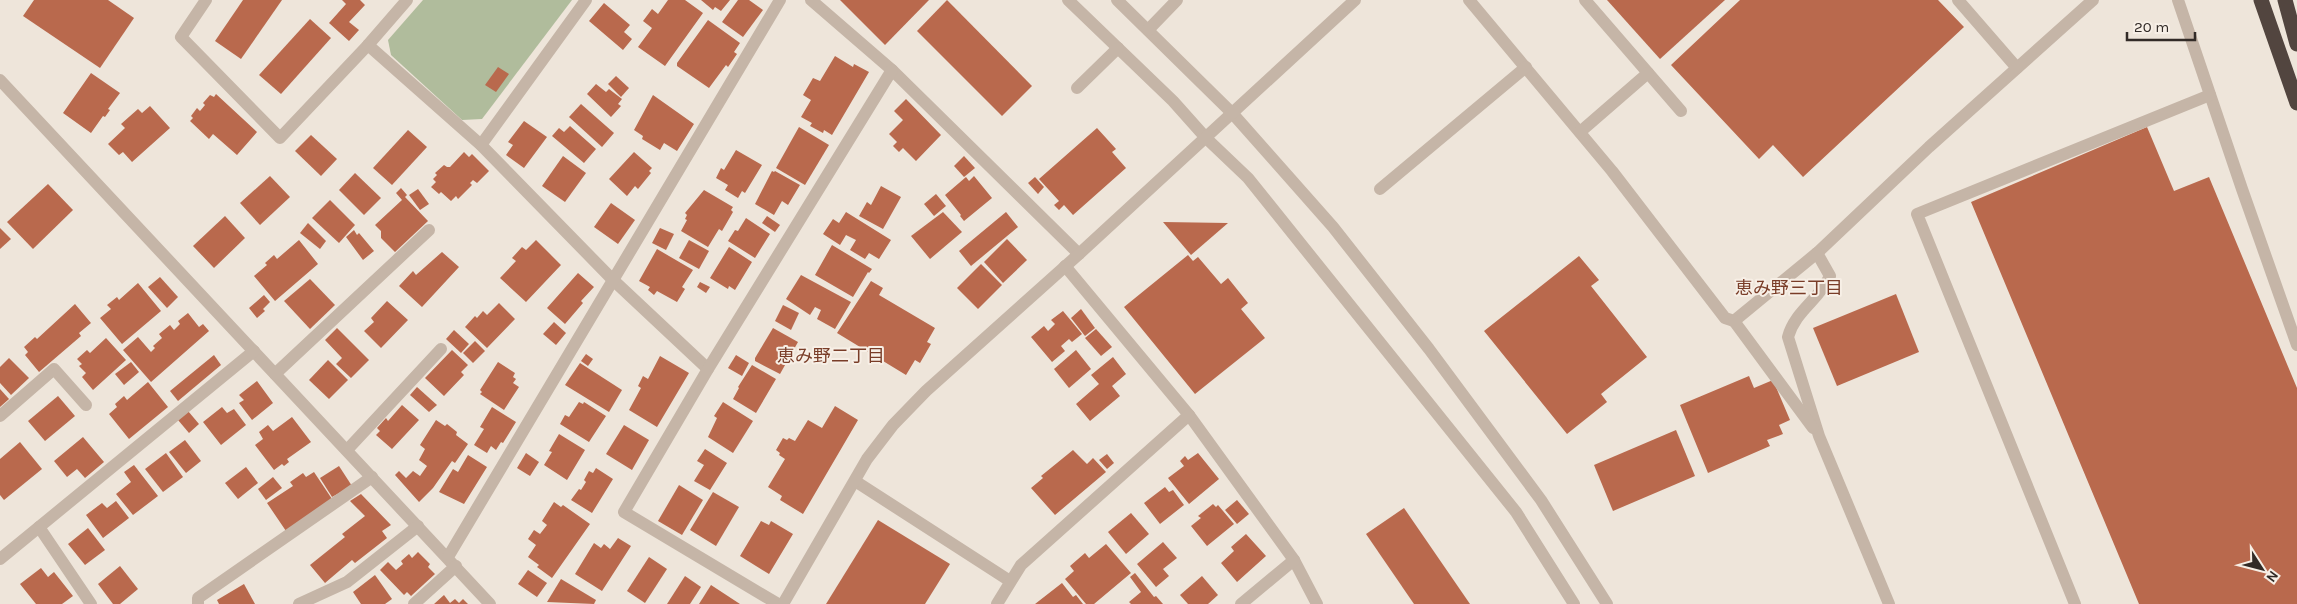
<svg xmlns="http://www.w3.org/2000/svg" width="2297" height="604" font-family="Karla,'Noto Sans JP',sans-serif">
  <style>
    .green { fill: #b0bc9c }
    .building { fill: #b9694d }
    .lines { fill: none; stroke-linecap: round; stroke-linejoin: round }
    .minor { stroke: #c5b5a7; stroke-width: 12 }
    .highway { stroke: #52453f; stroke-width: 15 }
    .labels { text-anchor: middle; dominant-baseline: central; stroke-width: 4; stroke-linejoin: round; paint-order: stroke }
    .neighbourhood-label { font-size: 18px; fill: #793d28; stroke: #f7efe6 }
  </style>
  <rect width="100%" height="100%" fill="#eee5da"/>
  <path class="green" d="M423,0H572L482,119L462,120L391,55L388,40Z"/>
  <g class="building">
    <path d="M34,0H108L134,18L100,68L23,16Z"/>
    <path d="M243,0H282L241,59L215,41Z"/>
    <path d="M342,0H360L365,5L349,22L359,30L349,41L329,23L346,4Z"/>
    <path d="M668,0H685L703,13L665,66L638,47L652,28L643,21L652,9L658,14Z"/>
    <path d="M701,0H730L721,11L715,7L713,10Z"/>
    <path d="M738,0H749L763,10L743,37L722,22Z"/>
    <path d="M840,0H929L885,45Z"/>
    <path d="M947,0L1032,86L1002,116L917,31Z"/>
    <path d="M1607,0H1725L1660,59Z"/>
    <path d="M1740,0H1938L1964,27L1803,177L1773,145L1759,159L1671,65Z"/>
    <path d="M604,3L630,25L624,32L632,39L623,50L589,21Z"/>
    <path d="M310,19L331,38L281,94L259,75Z"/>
    <path d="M708,20L740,43L734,52L737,54L728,67L726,65L709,88L677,66V63Z"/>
    <path d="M835,56L853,67L854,64L869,72L832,135L824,130L823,133L810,126L812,123L801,117L811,100L803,95L813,78L820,81Z"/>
    <path d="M498,67L509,74L496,92L485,85Z"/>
    <path d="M91,73L120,93L108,109L110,110L105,117L103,116L91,133L63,113Z"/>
    <path d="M616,76L629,88L621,97L608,84Z"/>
    <path d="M596,84L606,92L609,89L622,99L618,104L621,106L611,117L587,94Z"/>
    <path d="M216,94L257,132L237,155L213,134L209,139L190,121L193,118L191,116L197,108L200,111L205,105L203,103L210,95L214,97Z"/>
    <path d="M653,95L694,124L677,151L664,143L660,150L642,139L643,136L634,130Z"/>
    <path d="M906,99L941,135L916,161L903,148L899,152L893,146L897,142L889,134L903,120L894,111Z"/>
    <path d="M581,104L614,133L602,147L569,117Z"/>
    <path d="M150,106L170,128L132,162L123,152L119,155L108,144L125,128L121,124L138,109L142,113Z"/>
    <path d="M524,121L547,137L524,168L506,155L513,145L508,142Z"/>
    <path d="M570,126L596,149L584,163L552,136L559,128L564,132Z"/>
    <path d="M799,127L829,145L805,185L776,168Z"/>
    <path d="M2147,127L2174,191L2209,177L2297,388V604H2139L1971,202Z"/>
    <path d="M1097,128L1116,149L1112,152L1126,168L1073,215L1064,205L1059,210L1054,205L1059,201L1039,179Z"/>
    <path d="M408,130L427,147L392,185L373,168Z"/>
    <path d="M311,135L337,159L321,176L295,151Z"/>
    <path d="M736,150L762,165L745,193L742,191L738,198L725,190L728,185L716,178L721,168L724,170Z"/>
    <path d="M464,152L469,157L472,154L489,171L477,183L473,180L470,183L472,185L458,199L456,196L451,201L441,192L439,194L431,187L436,182L433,179L437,175L435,173L444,165L447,167H450Z"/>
    <path d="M634,152L652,168L649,171L651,173L638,189L635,186L627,196L609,179Z"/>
    <path d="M563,156L586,173L565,202L542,186Z"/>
    <path d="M964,156L975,168L964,177L954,166Z"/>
    <path d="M772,171L774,172L775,171L800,185L788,205L782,201L774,215L755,204Z"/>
    <path d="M355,173L381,198L364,215L339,190Z"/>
    <path d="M270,176L290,197L260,225L240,203Z"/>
    <path d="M974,176L992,198L964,221L960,216L961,215L945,195L966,177L969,181Z"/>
    <path d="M1035,177L1044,187L1038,194L1028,183Z"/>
    <path d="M48,184L73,210L33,249L7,222Z"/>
    <path d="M881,186L901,197L883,229L859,216L867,202L871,205Z"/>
    <path d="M401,188L407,195L405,197L428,221L395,252L381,238V231L375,225L402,200L396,193Z"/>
    <path d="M418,189L429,204L420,210L409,195Z"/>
    <path d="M704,190L733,207L731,210L733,212L722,231L719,229L708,247L681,231L687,220L685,219L687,215L685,213Z"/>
    <path d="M936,194L946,206L934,216L924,204Z"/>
    <path d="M330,200L355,225L339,243L312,218Z"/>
    <path d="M611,203L635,220L618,244L594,227Z"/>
    <path d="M846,212L891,240L879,259L869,253L865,259L850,250L856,240L846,235L840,245L823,234L833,219L839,223Z"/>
    <path d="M943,212L962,232L930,259L911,236Z"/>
    <path d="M1006,212L1018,227L971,266L959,251Z"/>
    <path d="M225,216L245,238L214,268L193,246Z"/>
    <path d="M767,216L780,225L775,232L762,223Z"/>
    <path d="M746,218L770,234L755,258L728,241L735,230L738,231Z"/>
    <path d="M1163,222L1228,223L1191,255Z"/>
    <path d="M308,223L326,241L320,249L300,233Z"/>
    <path d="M0,228L11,239L0,249Z"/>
    <path d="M660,228L674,234L666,250L652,243Z"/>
    <path d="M354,230L357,235L359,233L374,251L363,260L346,237Z"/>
    <path d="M1007,239L1027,260L1003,283L984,262Z"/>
    <path d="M299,240L318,264L275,301L254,276L267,265L265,263L274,255L277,259Z"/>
    <path d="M536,240L561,265L526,302L500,278L516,261L512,258L522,247L526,250Z"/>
    <path d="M689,240L709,251L699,269L679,258Z"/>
    <path d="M832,245L872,269L869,273L868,272L853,297L815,275Z"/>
    <path d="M729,247L752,262L735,290L729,286L728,289L710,278Z"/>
    <path d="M657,249L693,270L682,287L685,289L677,302L657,291L654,295L648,290L650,287L639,281Z"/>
    <path d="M442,252L459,267L422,307L399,286L413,271L416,275Z"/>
    <path d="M1188,255L1193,261L1198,257L1221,284L1228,278L1248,303L1241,309L1265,338L1195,394L1124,307Z"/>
    <path d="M1579,256L1599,280L1591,286L1647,357L1601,394L1607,402L1567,434L1484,331Z"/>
    <path d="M981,264L1002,285L978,309L957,288Z"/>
    <path d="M578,273L594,287L581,301L583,303L565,324L547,308Z"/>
    <path d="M801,275L851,302L835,329L817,319L821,310L815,307L810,315L786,299Z"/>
    <path d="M160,277L178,297L167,308L148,287Z"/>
    <path d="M310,279L335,305L310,329L284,301Z"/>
    <path d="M871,281L883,288L879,295L935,328L927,342L931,344L920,363L915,360L906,375L837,333Z"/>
    <path d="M700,282L710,287L706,293L697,287Z"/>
    <path d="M138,283L161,311L122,344L100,318L111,309L107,305L117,297L119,300Z"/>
    <path d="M1896,294L1919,352L1837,386L1813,328Z"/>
    <path d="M264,295L270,302L263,309L265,311L257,318L249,308Z"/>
    <path d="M387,301L408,320L381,348L364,331L374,322L371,318Z"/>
    <path d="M499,303L515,319L487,348L465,327L475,316L477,318L483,311L487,315Z"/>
    <path d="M75,304L91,323L79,333L81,336L39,372L25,355L28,352L24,347L35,337L37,339Z"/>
    <path d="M783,305L799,313L791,330L775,321Z"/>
    <path d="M1081,309L1095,328L1085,336L1071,318Z"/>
    <path d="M1063,311L1082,334L1072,342L1069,339L1061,346L1065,351L1052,362L1031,337L1044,326L1048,331L1055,324L1051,320Z"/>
    <path d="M188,313L199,327L203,324L209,331L151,382L123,350L138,337L151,352L155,348L153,346L162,338L159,334L170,325L174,330L180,324L178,321Z"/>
    <path d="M554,322L566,333L556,345L543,334Z"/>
    <path d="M337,328L369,360L351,378L336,364L342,358L325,340Z"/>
    <path d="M773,328L798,342L780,374L755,361V358Z"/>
    <path d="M1096,329L1112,347L1101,356L1085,338Z"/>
    <path d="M454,330L469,344L461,353L446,339Z"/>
    <path d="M106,338L126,360L93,390L82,377L86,373L79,366L82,364L77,359L87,350L90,353Z"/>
    <path d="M475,341L485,351L473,363L463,353Z"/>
    <path d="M452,350L468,365L461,372L464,375L444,396L425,378Z"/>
    <path d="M1076,350L1091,369L1069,388L1054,369Z"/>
    <path d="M586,354L593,359L588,366L581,361Z"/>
    <path d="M214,355L221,365L178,401L170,391Z"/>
    <path d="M736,355L749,363L742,376L728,368Z"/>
    <path d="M660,356L689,373L657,427L629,410L641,388L638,386L643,376L648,379Z"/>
    <path d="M1113,357L1126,374L1112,386L1120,396L1090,421L1076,404L1099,384L1091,375Z"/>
    <path d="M9,358L29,378L11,395L0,383V367Z"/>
    <path d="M328,360L348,380L329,399L309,380Z"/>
    <path d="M131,362L139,372L124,385L115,374Z"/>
    <path d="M498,362L515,373L513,377L516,379L513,383L519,387L504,410L480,394L482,392L480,390Z"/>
    <path d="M580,363L622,390L609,412L565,385Z"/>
    <path d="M752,365L776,379L756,413L733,399L739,388L738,387Z"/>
    <path d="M1749,376L1754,388L1773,380L1790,420L1779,425L1783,434L1767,440L1770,446L1708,473L1680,405Z"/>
    <path d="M257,381L273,403L252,420L239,403L244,400L239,395Z"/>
    <path d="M148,382L168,407L129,439L109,414L117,407L115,404L124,396L127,400Z"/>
    <path d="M417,387L437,405L429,412L410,395Z"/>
    <path d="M0,389L9,399L0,407Z"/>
    <path d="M58,396L75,416L45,441L28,421Z"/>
    <path d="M579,402L583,404L584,402L606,416L589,442L560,424L565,415L569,417Z"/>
    <path d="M723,402L753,421L733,453L708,437L717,418L714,416Z"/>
    <path d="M402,405L419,420L392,449L376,435L380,431L377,428L386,418L388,421Z"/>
    <path d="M835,406L858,420L803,514L780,500L782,496L768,487L785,459L779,455L780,453L776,450L783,438L787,440L789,438L795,441L808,420L822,428Z"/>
    <path d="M222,407L227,413L234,409L246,425L221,445L203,422Z"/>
    <path d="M492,407L516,422L503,443L501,442L496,450L491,446L487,453L474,445L484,429L480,427Z"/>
    <path d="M188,411L199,424L189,433L178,420Z"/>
    <path d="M292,417L311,442L287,459L289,462L284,466L282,464L274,470L255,445L263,439L259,432L268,425L273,431Z"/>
    <path d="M436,420L445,426L447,424L457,432L456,435L468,444L455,463L452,461L433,488L419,502L395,475L399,471L406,478L413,471L420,476L427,466L419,460L425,449L420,445Z"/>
    <path d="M624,425L649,440L632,470L606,454Z"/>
    <path d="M1676,430L1695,476L1613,511L1594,465Z"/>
    <path d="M559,434L585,450L567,480L544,465L552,452L549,451Z"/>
    <path d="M83,437L104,462L85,478L77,469L67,477L54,461Z"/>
    <path d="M185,440L201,461L186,473L169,452Z"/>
    <path d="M20,442L42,469L4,500L0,495V459Z"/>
    <path d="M705,449L727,463L710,490L694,481L704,465L697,461Z"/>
    <path d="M1073,450L1087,464L1093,458L1106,472L1055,515L1031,488L1043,478L1041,476Z"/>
    <path d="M166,453L183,477L163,492L145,469Z"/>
    <path d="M526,453L539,462L530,476L517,468Z"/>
    <path d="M1198,453L1219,479L1189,504L1168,478L1184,466L1180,461L1185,456L1188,460Z"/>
    <path d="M1107,454L1114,463L1107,469L1099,460Z"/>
    <path d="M468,455L487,467L464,504L439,492L453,469L458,472Z"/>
    <path d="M134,465L158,496L133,515L116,494L131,482L124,472Z"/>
    <path d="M339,466L352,486L332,497L320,478Z"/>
    <path d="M246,467L258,483L238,499L225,483Z"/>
    <path d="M596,468L613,479L592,513L571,500L579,489L581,490L586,482L584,480L589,471L593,473Z"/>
    <path d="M314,472L332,499L286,531L267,503L293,486L290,482L303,473L306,477Z"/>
    <path d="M273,477L282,488L266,500L258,489Z"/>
    <path d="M679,485L703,500L682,535L658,521Z"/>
    <path d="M1165,487L1169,492L1173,490L1184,505L1160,524L1144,503Z"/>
    <path d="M713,492L739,507L716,546L690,530Z"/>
    <path d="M361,494L391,525L382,531L387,538L355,563L352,560L325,583L310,565L345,537L342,534L365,516L350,501Z"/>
    <path d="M1237,500L1249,514L1237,524L1225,510Z"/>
    <path d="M116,501L129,518L103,538L86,515L102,503L107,508Z"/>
    <path d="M554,502L561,507L563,505L590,524L552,578L537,567L539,565L528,557L536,545L528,539L534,530L540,534L547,525L542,521Z"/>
    <path d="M1213,504L1216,507L1218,505L1234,524L1207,546L1191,526L1201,518L1198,516Z"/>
    <path d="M1404,508L1470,604H1414L1366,534Z"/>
    <path d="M1131,513L1149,534L1126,554L1108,532Z"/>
    <path d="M878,520L950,564L925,604H826Z"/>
    <path d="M761,521L769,525L771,521L793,534L769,574L740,556Z"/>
    <path d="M88,528L105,550L85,565L68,544Z"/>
    <path d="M1246,534L1266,556L1237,582L1221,563L1234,551L1231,547Z"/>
    <path d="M618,538L631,546L602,591L575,574L594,543L601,548L604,544L610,549Z"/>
    <path d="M1163,542L1177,558L1163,569L1169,576L1156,587L1137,564Z"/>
    <path d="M1106,544L1131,573L1094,604H1086L1065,579L1074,571L1070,566L1085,553L1089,558Z"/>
    <path d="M418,552L430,564L428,567L435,574L411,596L407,592L404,595L380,570L388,562L396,570L403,564L401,561L409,554L412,558Z"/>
    <path d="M649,557L667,569L645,603L627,591Z"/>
    <path d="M120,566L138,589L120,604H113L98,584Z"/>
    <path d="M41,568L48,577L54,572L73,596L62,604H36L20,584Z"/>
    <path d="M528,570L547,583L537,597L518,584Z"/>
    <path d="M1135,573L1154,597L1156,596L1163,604H1131L1129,602L1141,592L1130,577Z"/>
    <path d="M375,575L392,599L385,604H361L353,592Z"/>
    <path d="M685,576L701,587L690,604H667Z"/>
    <path d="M1202,576L1218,595L1208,604H1188L1180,595Z"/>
    <path d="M561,579L596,600L594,604L547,602Z"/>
    <path d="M1062,583L1073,597L1076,595L1083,604H1035Z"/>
    <path d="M244,584L255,604H219L217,600Z"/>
    <path d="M711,585L740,604H699Z"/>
    <path d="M444,595L450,603L455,599L459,603L463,599L468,604H434Z"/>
  </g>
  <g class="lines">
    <g class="minor">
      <path d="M206,0L181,37L280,138L368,45L407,0"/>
      <path d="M811,0L892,70L1079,254"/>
      <path d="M1068,0L1173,101L1206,138L1248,178L1516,512L1574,604"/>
      <path d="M1117,0L1233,114L1333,227L1429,349L1541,500L1607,604"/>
      <path d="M1469,0L1612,171L1725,318L1734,321L1817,253L1929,147L2093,0"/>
      <path d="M1585,0L1681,111"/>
      <path d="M1958,0L2017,68"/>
      <path d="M2178,0L2242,189L2297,345"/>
      <path d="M1148,30L1177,0"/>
      <path d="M368,45L481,145L612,279L708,369"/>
      <path d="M0,80L490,604"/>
      <path d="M1077,88L1118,48"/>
      <path d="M1580,132L1648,73"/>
      <path d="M481,145L586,0"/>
      <path d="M1380,189L1526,67"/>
      <path d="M1817,253L1830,276C1819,300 1795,311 1788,337L1819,436L1889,604"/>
      <path d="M1065,266L1189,415L1294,560L1317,604"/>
      <path d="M1734,321L1813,428"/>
      <path d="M275,374L429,230"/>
      <path d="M0,416L54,369L86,405"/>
      <path d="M347,450L441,349"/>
      <path d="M855,481L1010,581"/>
      <path d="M39,527L91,604"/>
      <path d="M448,557L780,0"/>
      <path d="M0,559L254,351"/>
      <path d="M198,604V598L372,477"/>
      <path d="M299,604L347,582L418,526"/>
      <path d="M414,604L456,566"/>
      <path d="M778,604L624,512L708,369L892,70"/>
      <path d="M783,604L867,459L893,425L926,391L1079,254L1355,0"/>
      <path d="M997,604L1021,565L1189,415"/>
      <path d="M1241,604L1294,560"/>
      <path d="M2075,604L1917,214L2210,95"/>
    </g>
    <g class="highway">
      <path d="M2261,0L2297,103"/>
      <path d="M2285,0L2297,44"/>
    </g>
  </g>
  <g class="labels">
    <g class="neighbourhood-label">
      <text x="1789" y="288">恵み野三丁目</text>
      <text x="831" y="356">恵み野二丁目</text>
    </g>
  </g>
  <g transform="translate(2262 569) rotate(126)" stroke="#f7efe6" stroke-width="4" paint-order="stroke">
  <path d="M0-4L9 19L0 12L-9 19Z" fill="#322b27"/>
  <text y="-8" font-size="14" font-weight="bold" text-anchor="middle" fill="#322b27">N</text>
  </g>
  <path d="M2127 32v8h68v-8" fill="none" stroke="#322b27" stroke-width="2.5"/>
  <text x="2134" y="32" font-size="15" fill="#322b27" stroke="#f7efe6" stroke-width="4" paint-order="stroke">20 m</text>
</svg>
